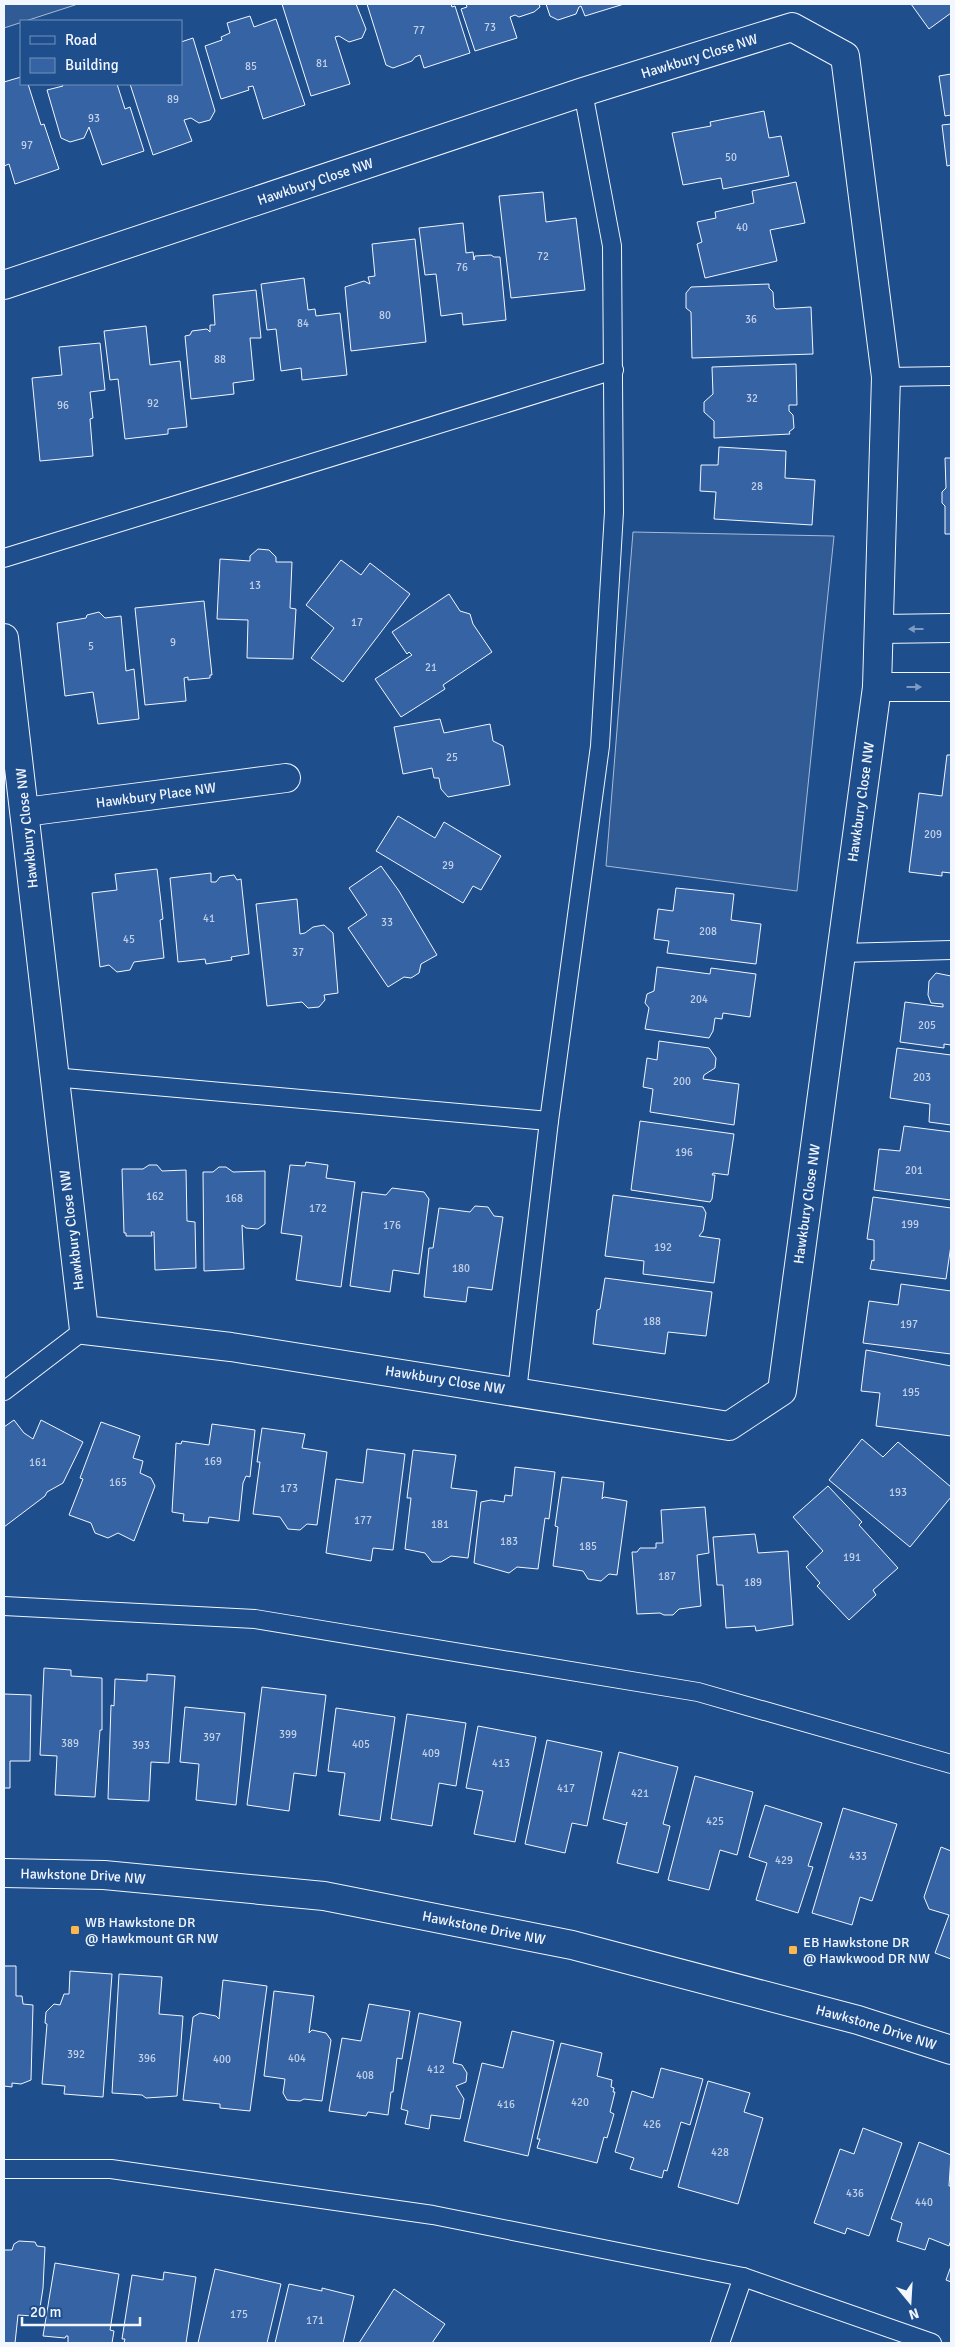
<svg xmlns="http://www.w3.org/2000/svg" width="955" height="2347" font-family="Signika,sans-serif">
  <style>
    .built { fill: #305b95; stroke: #a8bbd7 }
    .building { fill: #3563a3; stroke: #f2f6ff }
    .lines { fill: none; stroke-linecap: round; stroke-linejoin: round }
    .lane-casing { stroke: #f2f6ff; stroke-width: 20 }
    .street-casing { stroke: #f2f6ff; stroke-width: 30 }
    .secondary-casing { stroke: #f2f6ff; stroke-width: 30 }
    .lane { stroke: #1f4e8c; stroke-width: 18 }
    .street { stroke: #1f4e8c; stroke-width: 28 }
    .secondary { stroke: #1f4e8c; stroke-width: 28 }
    .oneway { fill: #7e9ac0 }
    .poi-dot { fill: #ffb74d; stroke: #1f4e8c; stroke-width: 2 }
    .labels { text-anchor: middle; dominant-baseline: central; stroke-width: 4; stroke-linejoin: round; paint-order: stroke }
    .number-label { font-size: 11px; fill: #c3d1e8 }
    .street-label { font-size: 14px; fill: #f2f6ff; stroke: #1f4e8c }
    .poi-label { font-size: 14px; fill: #f2f6ff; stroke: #1f4e8c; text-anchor: start }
  </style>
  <rect width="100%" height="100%" fill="#1f4e8c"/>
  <g class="built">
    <path d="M4,4H78L4,28Z"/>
    <path d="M633,532L834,536L797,891L606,866Z"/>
  </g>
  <g class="building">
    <path d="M282,4H356L366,29L362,38L349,42L339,36L335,37L350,84L311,96Z"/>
    <path d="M367,4H451L452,7L455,6L470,53L424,68L420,55L415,57L412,61L393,68L386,65Z"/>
    <path d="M466,4H539L540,7L534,12L519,17L515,15L510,17L517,38L475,51L461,9L467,7Z"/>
    <path d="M546,4H624L585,16L581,6L579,7L576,14L558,20L550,16Z"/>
    <path d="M911,4H951V13L929,29Z"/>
    <path d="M250,16L254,27L276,19L305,105L263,119L253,86L248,87L249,90L221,99L205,46L222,40L221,37L230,33L227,23Z"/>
    <path d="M193,38L215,111L210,120L199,123L191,118L184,120L192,141L153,155L130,84H181V42Z"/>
    <path d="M951,74V115L945,116L939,76Z"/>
    <path d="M21,77V84H28L41,125L44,124L59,169L15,184L9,164L4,166V82Z"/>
    <path d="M62,84H117L125,109L130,107L144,151L102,165L89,127L84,138L70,142L61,138L47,90L63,86Z"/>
    <path d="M764,111L769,138L781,136L789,176L723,189L721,178L683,185L672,133L711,126L710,122Z"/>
    <path d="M951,124V165L947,166L942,125Z"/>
    <path d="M796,182L805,223L770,230L777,261L705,278L697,244L702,242L697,222L716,218L715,212L754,203L752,191Z"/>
    <path d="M543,192L546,222L576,218L585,290L511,298L499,196Z"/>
    <path d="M463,223L466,253L473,252L474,260L475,256L491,255L494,257H500L506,320L463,325L462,313L441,316L436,274L425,275L419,228Z"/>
    <path d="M415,239L426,342L351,351L345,287L364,281L370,284L368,277L375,276L372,244Z"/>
    <path d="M304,278L308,310L315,309L316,316L340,313L347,375L302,380L301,368L281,371L276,329L267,330L261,284Z"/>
    <path d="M769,284V288L773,292L774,307L776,309L811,307L813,354L692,358L691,312L686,308V293L691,287Z"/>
    <path d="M256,290L261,338H250L254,380L233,383L234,394L191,399L185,336L190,335L192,331L207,329L210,332V325H215L213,295Z"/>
    <path d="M146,326L150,365L180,361L187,427L168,429V434L125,439L118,379L110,380L104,331Z"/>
    <path d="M100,343L105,390L90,392L93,418L90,419L93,456L40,461L32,378L62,375L59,347Z"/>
    <path d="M796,364L797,405H789V411L793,415L794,428L789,432L790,434L714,438V421L704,412V402L713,394L712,367Z"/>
    <path d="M719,447L786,451L785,478L815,480L812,525L714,519L716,492L700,491L701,465H718Z"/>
    <path d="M945,458H951V534H945V506L942,503V492L946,488Z"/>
    <path d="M258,549L269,550L276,557V562H292L290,608L296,609L293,659L247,658L248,620L217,619L220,559L250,561V556Z"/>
    <path d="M341,560L361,575L370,563L410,594L343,682L311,658L334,628L306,605Z"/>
    <path d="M449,594L460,611L470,614L473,624L492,652L443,685L445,689L401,717L375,679L412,655L409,652L407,654L392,632Z"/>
    <path d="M204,601L212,675H210V678L188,680V677L184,678L186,701L145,705L135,608Z"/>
    <path d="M99,612L105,618L121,616L126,671L134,669L139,719L98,724L93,692L65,696L57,623L86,618L87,615Z"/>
    <path d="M440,719L444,733L490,724L493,741L503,746L510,785L448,797L441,789L439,778H434L432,768L403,774L394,727Z"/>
    <path d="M947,755H951V873L942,872V876L909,872L919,793L942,796Z"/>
    <path d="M398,816L435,838L444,822L501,856L481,890L473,886L463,903L376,851Z"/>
    <path d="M381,866L399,891L437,955L421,964L419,973L411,978L404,977L388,987L348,928L367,915L349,888Z"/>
    <path d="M157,869L163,919L160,920L164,958L134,962L130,970L117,972L109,965L100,967L92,893L117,890L115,874Z"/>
    <path d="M211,873V882H216L220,877L234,875L237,880L241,879L249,954L231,957L232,960L206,964L205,959L178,962L170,878Z"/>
    <path d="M676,888L734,894L731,920L761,924L756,964L667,953L669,941L654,939L658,909L673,911Z"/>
    <path d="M297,899L300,934L305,933L313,927L324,925L333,933L338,993L324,995L325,1000L319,1007L308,1008L302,1002L267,1006L256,904Z"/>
    <path d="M657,967L710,974L711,968L756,974L750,1017L723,1013L722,1019L715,1018L713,1031L709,1038L645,1029L649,1008L645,1003L647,994L654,991Z"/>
    <path d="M936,973L951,976V1045L944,1044V1048L900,1042L905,1002L943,1007V1004L931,1003L928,995L929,981Z"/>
    <path d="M659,1041L709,1048L716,1058L715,1068L704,1075L703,1079L739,1084L734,1125L650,1112L653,1089L643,1087L647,1058L657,1060Z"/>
    <path d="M897,1048L951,1055V1125L929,1122L930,1104L890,1098Z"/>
    <path d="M640,1121L734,1134L728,1175L713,1173L712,1175H715L712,1199L710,1202L631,1190Z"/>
    <path d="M904,1126L951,1132V1200L874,1190L879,1149L900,1151Z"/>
    <path d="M306,1162L328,1165L326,1178L355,1182L341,1287L296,1280L302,1236L281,1233L290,1165L305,1166Z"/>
    <path d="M149,1165H157L162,1171L186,1170L187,1221L195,1222L196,1268L155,1270L154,1232H151L152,1236H126V1233H124L122,1169H143Z"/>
    <path d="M219,1167H226L233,1172L265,1171V1224L258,1229L246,1228L242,1225L244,1269L204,1271L203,1172H213Z"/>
    <path d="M392,1188L424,1192L429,1199L419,1274L393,1270L390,1292L350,1286L362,1192L386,1195Z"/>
    <path d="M613,1195L703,1207L706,1213L703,1231L699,1236L720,1239L714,1283L643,1274L644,1261L605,1256Z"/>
    <path d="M873,1197L951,1208V1245L946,1279L870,1269L872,1260L874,1261V1240L867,1239Z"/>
    <path d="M475,1206L488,1207L494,1216L503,1217L492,1290L468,1287L466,1302L424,1297L429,1248H433L439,1208L470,1212Z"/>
    <path d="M605,1278L712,1292L706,1336L668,1332L665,1354L593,1344L597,1310L600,1309Z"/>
    <path d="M901,1284L951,1291V1354L863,1343L869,1301L898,1305Z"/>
    <path d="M866,1350L951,1366V1436L876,1426L880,1393L861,1391Z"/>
    <path d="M14,1420L24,1433L33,1439L41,1420L83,1442L63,1483L47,1492L45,1496L4,1527V1427Z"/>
    <path d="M101,1422L140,1436L133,1458L143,1461L140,1473L151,1478L155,1486L134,1541L118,1533L108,1538L95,1533L91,1523L69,1515L83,1479L80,1478Z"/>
    <path d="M212,1424L255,1430L250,1477L246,1476L243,1483L239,1521L209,1517L208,1523L183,1521L184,1514L172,1512L176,1443L181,1444L182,1441L209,1445Z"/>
    <path d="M262,1428L305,1434L302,1448L327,1452L317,1525L307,1524L300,1530L288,1529L280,1517L253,1514L260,1462H257Z"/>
    <path d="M862,1439L883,1457L898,1442L951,1487V1497L910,1547L829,1480Z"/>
    <path d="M367,1449L405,1454L393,1550L373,1548L371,1561L326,1553L336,1479L363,1483Z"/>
    <path d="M413,1450L456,1455L451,1488L477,1491L468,1558L451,1556L441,1562H432L425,1553L405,1549L411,1498H407Z"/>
    <path d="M515,1467L555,1472L549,1519L545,1518L538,1569L517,1567L509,1573L474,1563L481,1502L491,1500L504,1502L505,1495L512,1496Z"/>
    <path d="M562,1477L604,1482L602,1499L604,1497L627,1501L617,1575L609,1574L601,1581L588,1579L583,1571L553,1566L558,1527L555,1526Z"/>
    <path d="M828,1486L862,1522L859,1525L898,1568L873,1590L876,1595L849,1620L817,1586L820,1583L806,1567L823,1551L793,1517Z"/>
    <path d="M705,1507L709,1553L697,1555L701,1606L679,1609L673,1615H664L660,1613L637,1614L632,1552H637L640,1548H656V1543H663L661,1510Z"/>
    <path d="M755,1534L758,1553L788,1551L793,1625L756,1631L755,1626L726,1628L723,1585H717L713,1537Z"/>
    <path d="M44,1668L71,1670V1676L102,1678V1730H100L95,1797L55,1795L57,1756L40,1755Z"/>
    <path d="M147,1674L175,1676L169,1763L151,1762L149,1801L108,1799L111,1705L114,1706L115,1679L147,1681Z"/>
    <path d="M262,1687L326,1695L316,1776L294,1773L289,1811L247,1805Z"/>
    <path d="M4,1694L31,1695L30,1761H10V1788H4Z"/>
    <path d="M185,1707L245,1713L236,1805L196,1800L199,1764L180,1762Z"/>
    <path d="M336,1708L395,1717L380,1821L339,1815L345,1773L328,1771Z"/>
    <path d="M407,1714L466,1723L456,1786L439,1783L432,1826L391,1819Z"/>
    <path d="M478,1726L536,1737L515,1842L474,1834L483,1791L466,1788Z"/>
    <path d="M547,1740L602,1752L587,1826L572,1823L565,1853L525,1844Z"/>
    <path d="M619,1752L678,1767L663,1824L670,1826L658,1873L617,1863L627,1822L626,1825L603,1819Z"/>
    <path d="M695,1776L753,1792L737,1855L720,1850L709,1890L668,1880Z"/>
    <path d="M765,1805L822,1823L808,1866L813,1867L798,1913L756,1900L767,1863L749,1857Z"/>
    <path d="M843,1808L897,1824L872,1901L860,1897L852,1925L812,1913Z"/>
    <path d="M941,1847L951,1851V1959L935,1953L949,1915L929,1909L924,1897Z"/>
    <path d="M4,1966H16V1996H22L23,2004L33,2005L31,2080L21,2084L12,2083V2087L4,2086Z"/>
    <path d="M70,1971L112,1974L103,2097L64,2094L65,2086L42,2084L47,2024L45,2023L46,2012L54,2004L60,2005L64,1994H69Z"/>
    <path d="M119,1974L162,1977L159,2014L183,2016L177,2096L146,2098L142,2095L112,2093Z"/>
    <path d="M223,1980L267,1986L250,2111L220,2108V2104L183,2100L193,2017L200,2013L216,2016L219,2019Z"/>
    <path d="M274,1991L314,1996L309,2033L312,2030L326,2033L331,2040L322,2101L304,2099L300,2101L287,2100L283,2093L285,2079L264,2076Z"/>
    <path d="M369,2004L410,2011L402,2059L397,2058L393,2092H391L388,2115L368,2112L366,2116L329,2111L342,2038L361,2041Z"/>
    <path d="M419,2013L461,2022L453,2063L462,2065L467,2073L466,2082L456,2086L464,2099L460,2119L431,2115L429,2129L405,2124L408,2111L401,2109Z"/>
    <path d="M512,2031L554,2041L528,2156L464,2141L482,2063L503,2068Z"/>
    <path d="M561,2043L602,2053L597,2076L612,2080L611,2087L614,2088L613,2092H615L610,2112L614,2114L607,2138L604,2137L597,2163L537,2148L540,2139H537Z"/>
    <path d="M661,2068L703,2079L690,2125L681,2122L667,2171L664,2170L662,2178L630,2169L634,2158L615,2152L632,2091L653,2098Z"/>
    <path d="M708,2081L750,2093L744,2112L763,2118L738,2204L678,2187Z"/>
    <path d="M863,2128L902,2143L869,2236L847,2228L845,2234L814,2223L840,2149L854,2154Z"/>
    <path d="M919,2142L951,2155L949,2186H951V2240L949,2246L929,2238L925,2250L897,2241L902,2223L891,2219Z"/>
    <path d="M19,2241L35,2242L37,2246L45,2247L43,2288L39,2314L35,2313L34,2316L18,2315L15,2343H4V2250H12L14,2244Z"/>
    <path d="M55,2263L119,2274L110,2330L114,2331L112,2343H68V2336H66L65,2338L43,2336Z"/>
    <path d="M951,2266V2282L946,2280Z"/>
    <path d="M215,2269L281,2284L267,2343H198Z"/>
    <path d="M164,2272L196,2277L186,2343H124L125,2339H122L132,2275L163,2280Z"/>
    <path d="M289,2284L322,2291V2288L354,2296L343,2343H275Z"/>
    <path d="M394,2289L445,2324L432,2343H359Z"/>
  </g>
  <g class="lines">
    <defs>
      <g id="lane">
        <path d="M886,377L951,376"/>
        <path d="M4,558L614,370"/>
        <path d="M841,953L951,950"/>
        <path d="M53,1077L549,1121"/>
        <path d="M4,1391L84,1330"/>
        <path d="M517,1391L549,1121L600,746L614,512L612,246L583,92"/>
        <path d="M4,1606L255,1619L698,1692L951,1764"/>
        <path d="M4,2169H111L433,2215L743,2277L932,2343"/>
        <path d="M720,2343L743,2277"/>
      </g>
      <g id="street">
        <path id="s1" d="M4,285L583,92L792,27L845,56L886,377L877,687L782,1391L729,1426L231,1347L84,1330L4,638"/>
        <path d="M880,629L951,628"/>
        <path d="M877,687H951"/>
        <path id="s2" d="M25,812L286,778"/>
      </g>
      <g id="secondary">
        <path id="s3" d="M4,1873L104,1875L324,1896L572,1945L858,2020L951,2050"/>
      </g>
    </defs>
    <use href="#lane" class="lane-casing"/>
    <use href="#street" class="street-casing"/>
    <use href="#secondary" class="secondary-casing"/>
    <use href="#lane" class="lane"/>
    <use href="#street" class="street"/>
    <use href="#secondary" class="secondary"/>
  </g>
  <defs><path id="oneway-solid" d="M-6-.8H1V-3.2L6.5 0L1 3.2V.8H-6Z" transform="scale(1.25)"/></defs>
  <g class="oneway">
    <use href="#oneway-solid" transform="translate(916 629) rotate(180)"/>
    <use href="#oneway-solid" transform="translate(914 687)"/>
  </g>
  <g class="poi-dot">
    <rect x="70" y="1925" width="10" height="10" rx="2.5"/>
    <rect x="788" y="1945" width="10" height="10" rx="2.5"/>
  </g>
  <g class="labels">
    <g class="number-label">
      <text x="490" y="27">73</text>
      <text x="419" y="30">77</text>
      <text x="322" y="63">81</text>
      <text x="251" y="66">85</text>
      <text x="173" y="99">89</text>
      <text x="94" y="118">93</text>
      <text x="27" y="145">97</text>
      <text x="731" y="157">50</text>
      <text x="742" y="227">40</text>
      <text x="543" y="256">72</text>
      <text x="462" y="267">76</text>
      <text x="385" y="315">80</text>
      <text x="751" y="319">36</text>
      <text x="303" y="323">84</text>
      <text x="220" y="359">88</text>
      <text x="752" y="398">32</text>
      <text x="153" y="403">92</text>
      <text x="63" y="405">96</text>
      <text x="757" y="486">28</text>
      <text x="255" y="585">13</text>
      <text x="357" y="622">17</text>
      <text x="173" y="642">9</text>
      <text x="91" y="646">5</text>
      <text x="431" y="667">21</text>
      <text x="452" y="757">25</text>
      <text x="933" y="834">209</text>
      <text x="448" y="865">29</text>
      <text x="209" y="918">41</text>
      <text x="387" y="922">33</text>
      <text x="708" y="931">208</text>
      <text x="129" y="939">45</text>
      <text x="298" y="952">37</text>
      <text x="699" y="999">204</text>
      <text x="927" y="1025">205</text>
      <text x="922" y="1077">203</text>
      <text x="682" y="1081">200</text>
      <text x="684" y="1152">196</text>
      <text x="914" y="1170">201</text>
      <text x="155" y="1196">162</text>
      <text x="234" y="1198">168</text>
      <text x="318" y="1208">172</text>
      <text x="910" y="1224">199</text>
      <text x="392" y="1225">176</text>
      <text x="663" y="1247">192</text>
      <text x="461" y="1268">180</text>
      <text x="652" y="1321">188</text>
      <text x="909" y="1324">197</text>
      <text x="911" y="1392">195</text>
      <text x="213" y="1461">169</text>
      <text x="38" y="1462">161</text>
      <text x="118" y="1482">165</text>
      <text x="289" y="1488">173</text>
      <text x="898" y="1492">193</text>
      <text x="363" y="1520">177</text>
      <text x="440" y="1524">181</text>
      <text x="509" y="1541">183</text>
      <text x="588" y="1546">185</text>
      <text x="852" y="1557">191</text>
      <text x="667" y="1576">187</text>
      <text x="753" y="1582">189</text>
      <text x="288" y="1734">399</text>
      <text x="212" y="1737">397</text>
      <text x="70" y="1743">389</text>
      <text x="361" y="1744">405</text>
      <text x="141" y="1745">393</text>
      <text x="431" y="1753">409</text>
      <text x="501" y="1763">413</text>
      <text x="566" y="1788">417</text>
      <text x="640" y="1793">421</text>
      <text x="715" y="1821">425</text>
      <text x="858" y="1856">433</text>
      <text x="784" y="1860">429</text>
      <text x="76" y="2054">392</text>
      <text x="147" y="2058">396</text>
      <text x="297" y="2058">404</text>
      <text x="222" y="2059">400</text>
      <text x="436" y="2069">412</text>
      <text x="365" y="2075">408</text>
      <text x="580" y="2102">420</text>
      <text x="506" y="2104">416</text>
      <text x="652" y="2124">426</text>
      <text x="720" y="2152">428</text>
      <text x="855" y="2193">436</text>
      <text x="924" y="2202">440</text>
      <text x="239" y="2314">175</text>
      <text x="315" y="2320">171</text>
    </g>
    <g class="street-label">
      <text stroke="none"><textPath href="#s1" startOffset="732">Hawkbury Close NW</textPath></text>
      <text stroke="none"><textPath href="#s1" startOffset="328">Hawkbury Close NW</textPath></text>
      <text stroke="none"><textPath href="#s2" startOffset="132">Hawkbury Place NW</textPath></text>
      <text transform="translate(861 802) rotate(-82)">Hawkbury Close NW</text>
      <text transform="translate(27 828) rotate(-96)">Hawkbury Close NW</text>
      <text transform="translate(807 1204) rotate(-82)">Hawkbury Close NW</text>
      <text transform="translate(72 1230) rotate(-97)">Hawkbury Close NW</text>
      <text transform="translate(445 1380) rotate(9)">Hawkbury Close NW</text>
      <text stroke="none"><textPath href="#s3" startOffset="79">Hawkstone Drive NW</textPath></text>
      <text stroke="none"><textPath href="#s3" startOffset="484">Hawkstone Drive NW</textPath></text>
      <text stroke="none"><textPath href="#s3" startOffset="889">Hawkstone Drive NW</textPath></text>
    </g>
    <g class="poi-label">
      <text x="85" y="1922">WB Hawkstone DR<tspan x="85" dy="16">@ Hawkmount GR NW</tspan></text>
      <text x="803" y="1942">EB Hawkstone DR<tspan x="803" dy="16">@ Hawkwood DR NW</tspan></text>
    </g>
  </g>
  <rect width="955" height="2347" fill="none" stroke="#f2f6ff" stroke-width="10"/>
  <rect x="20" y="20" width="162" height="65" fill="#1f4e8c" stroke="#7391ba"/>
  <rect x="30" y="36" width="25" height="8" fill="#1f4e8c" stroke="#7391ba"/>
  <text x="65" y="45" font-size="15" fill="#f2f6ff">Road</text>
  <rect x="30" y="58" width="25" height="15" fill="#3563a3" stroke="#7391ba"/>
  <text x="65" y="70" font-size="15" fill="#f2f6ff">Building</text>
  <g transform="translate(910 2302) rotate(162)" stroke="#1f4e8c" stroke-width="4" paint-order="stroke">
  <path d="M0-4L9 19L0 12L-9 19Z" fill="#f2f6ff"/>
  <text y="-8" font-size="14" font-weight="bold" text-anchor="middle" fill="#f2f6ff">N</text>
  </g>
  <path d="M22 2317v8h118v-8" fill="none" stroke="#f2f6ff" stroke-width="2.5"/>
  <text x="30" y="2317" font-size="15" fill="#f2f6ff" stroke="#1f4e8c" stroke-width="4" paint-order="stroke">20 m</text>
</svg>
